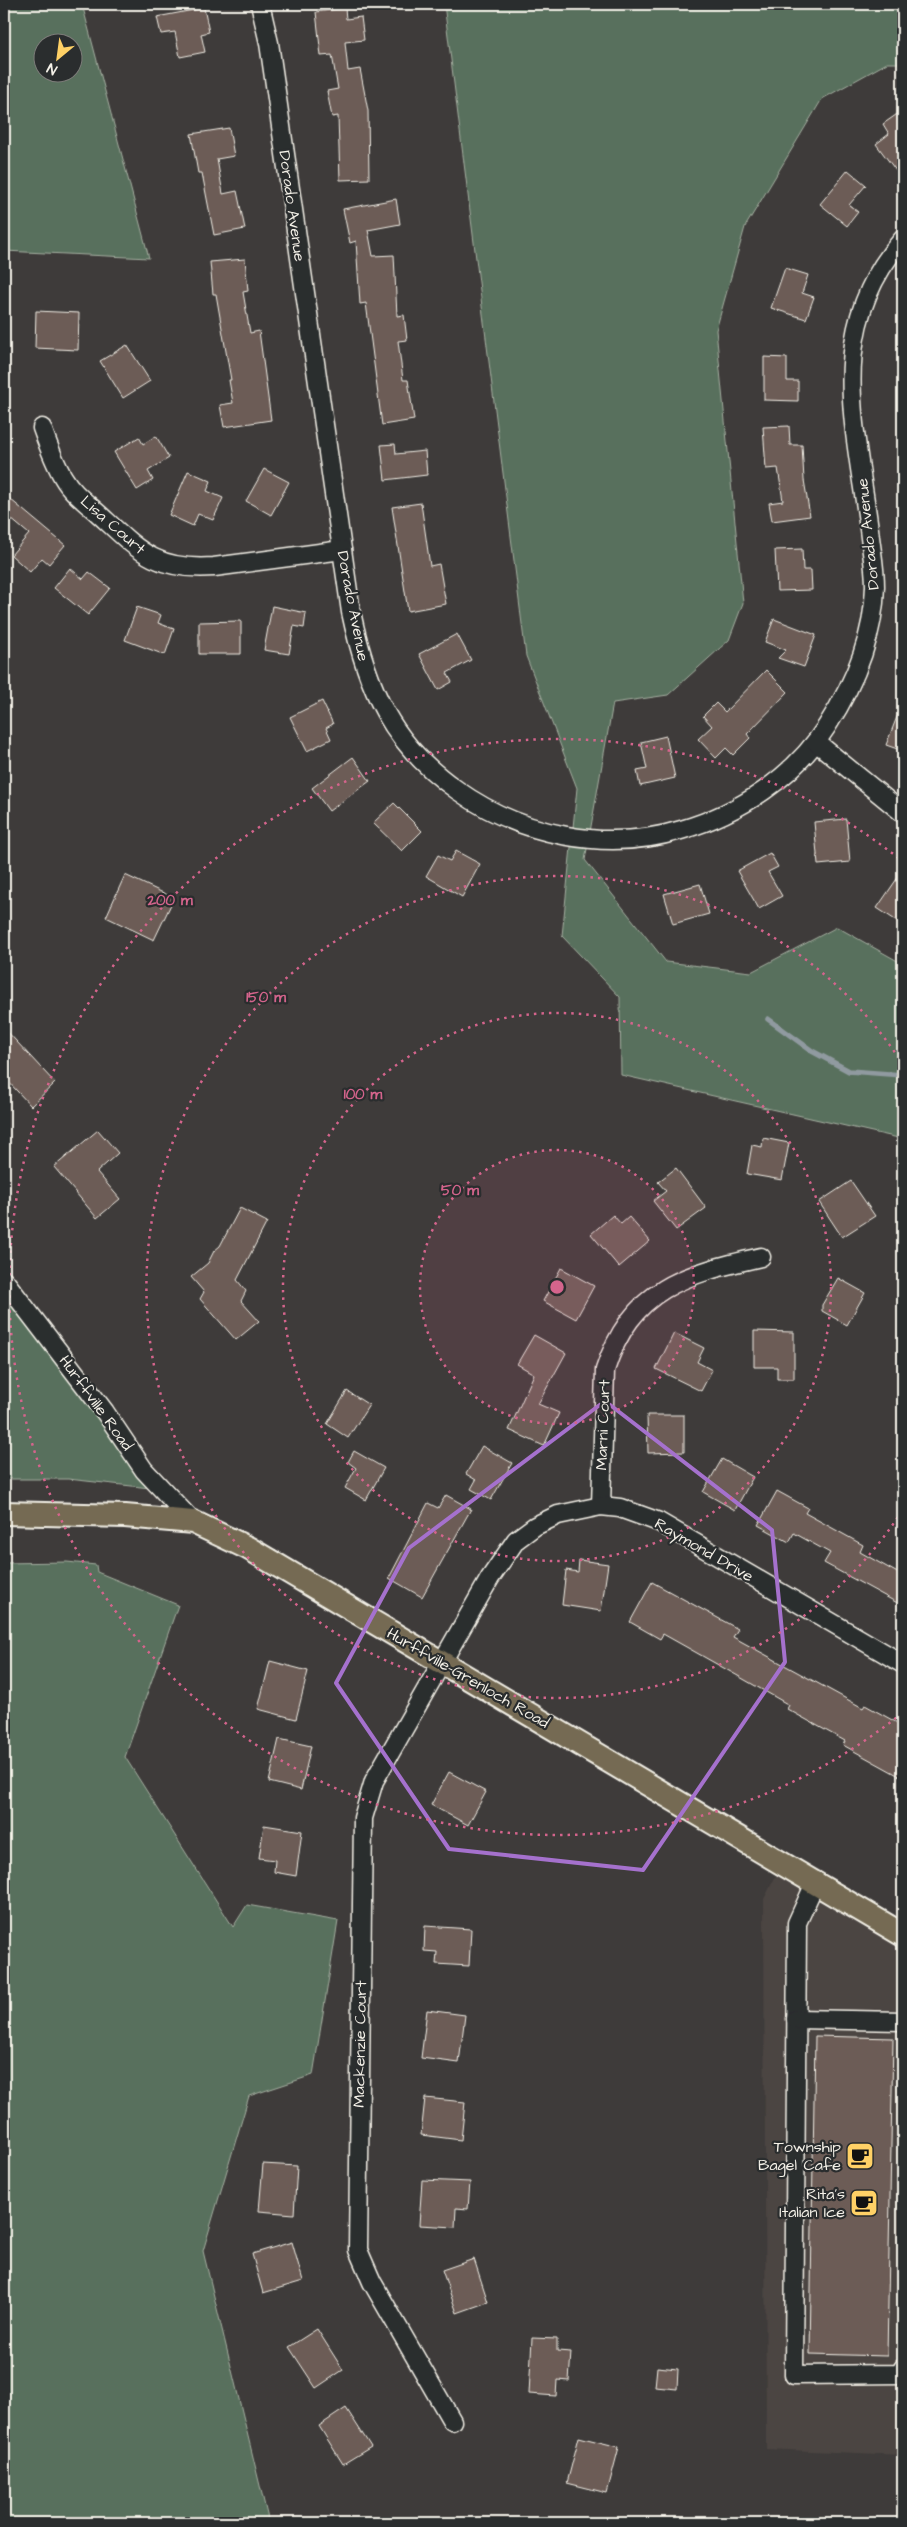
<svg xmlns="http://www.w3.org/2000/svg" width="907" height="2527" font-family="'Architects Daughter',sans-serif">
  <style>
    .built { fill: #4c4542 }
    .green { fill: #58705d; stroke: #a6b0a2; fill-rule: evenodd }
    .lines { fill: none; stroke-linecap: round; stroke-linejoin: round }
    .stream { stroke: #909aa0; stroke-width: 5.5 }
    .building { fill: #6c5b56; stroke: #f4f1e8 }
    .minor-casing { stroke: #f4f1e8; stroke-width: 21 }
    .major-casing { stroke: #f4f1e8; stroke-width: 26 }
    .minor { stroke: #2a2d2e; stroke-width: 18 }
    .major { stroke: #746b52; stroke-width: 22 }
    .marked { fill: none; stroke: #a571cd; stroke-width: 4; stroke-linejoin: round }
    .ring { fill: none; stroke: #d4648c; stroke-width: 2.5; stroke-dasharray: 2.5 5 }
    .labels { text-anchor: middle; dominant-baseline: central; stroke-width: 4.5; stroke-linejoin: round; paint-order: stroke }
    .street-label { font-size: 16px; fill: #f4f1e8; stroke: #2a2d2e }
    .poi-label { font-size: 16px; fill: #f4f1e8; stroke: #2a2d2e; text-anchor: end }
    .centre { fill: #d4648c; stroke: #2a2d2e; stroke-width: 2.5 }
    .ring-label { font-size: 15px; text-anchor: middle; font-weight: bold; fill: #d4648c; stroke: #2a2d2e; stroke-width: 4.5; stroke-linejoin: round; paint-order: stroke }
  </style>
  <rect width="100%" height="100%" fill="#3e3b3a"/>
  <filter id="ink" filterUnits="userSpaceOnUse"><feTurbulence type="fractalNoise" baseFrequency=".02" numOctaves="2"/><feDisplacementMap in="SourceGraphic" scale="10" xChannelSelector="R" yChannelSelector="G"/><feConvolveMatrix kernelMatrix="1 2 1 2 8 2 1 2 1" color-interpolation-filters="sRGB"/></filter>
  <g filter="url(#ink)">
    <path class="built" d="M783,1862L903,1935V2455L766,2449L764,1899Z"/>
    <g class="green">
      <path d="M4,4H82L149,258L4,251ZM42,42H72V72H42Z"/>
      <path d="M444,4H903V63H887L822,99L745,227L716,330L743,603L729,640L668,695L613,703L585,860L666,962L751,972L837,927L903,964V1139L621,1075L620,997L562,936L577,788L526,656Z"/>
      <path d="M4,1276L159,1489L68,1479H4Z"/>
      <path d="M67,1562L96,1565L97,1572L178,1605L125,1757L233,1927L247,1905L338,1921L313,2075L249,2096L203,2251L269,2523H4V1563Z"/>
    </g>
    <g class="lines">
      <path class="stream" d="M768,1019L812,1051L849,1071L903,1075"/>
    </g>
    <g class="building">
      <path d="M204,8L209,32L201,34L205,52L180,57L175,32L161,34L157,17Z"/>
      <path d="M345,8L346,19L361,17L364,40L345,42L348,71L360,69L368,111L369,179L340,180L338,116L332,117L327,91L338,89L332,55L321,56L316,12Z"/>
      <path d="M903,110V180L876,144L889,134L883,124Z"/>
      <path d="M229,128L234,156L217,159L223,194L237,191L245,229L214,235L202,173H198L191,134Z"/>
      <path d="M848,170L866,185L849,205L858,212L847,226L820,204Z"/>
      <path d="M396,199L400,224L368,230L373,256L394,255L397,316L404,315L407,340L398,341L403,380H408L414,420L382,425L366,303L360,304L356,241L350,243L343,209Z"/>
      <path d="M245,259L248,291L243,292L250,333L259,331L271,420L224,427L220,405L233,403L229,380H231L216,294H213L210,262Z"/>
      <path d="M785,268L808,275L802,293L814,297L806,319L771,308Z"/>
      <path d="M36,311L79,313L78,350L35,348Z"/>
      <path d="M127,345L150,381L123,398L100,361Z"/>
      <path d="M764,357L787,358V381H798V401L764,400Z"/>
      <path d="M789,426L790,445H802L804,480L810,516L772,521L769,503L783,501L778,468L766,469L763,427Z"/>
      <path d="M156,436L169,458L148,471L153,480L137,490L114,452L139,437L143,444Z"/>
      <path d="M395,444L396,454L425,451L427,475L385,480L381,445Z"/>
      <path d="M264,469L289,482L271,515L246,501Z"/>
      <path d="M188,471L211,481L207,491L223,498L213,520L198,514L193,526L169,515Z"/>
      <path d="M4,494L65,545L49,564L42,558L30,572L11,555L29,534L4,513Z"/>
      <path d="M421,503L430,566L439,564L446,604L408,611L392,507Z"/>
      <path d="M802,549L803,570H811L812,590L777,591L775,550Z"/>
      <path d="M70,568L83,579L89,572L110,588L88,615L54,588Z"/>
      <path d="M272,606L306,613L304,628L294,626L289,654L264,650Z"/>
      <path d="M137,607L161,615L158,623L174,629L165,655L125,640Z"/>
      <path d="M774,619L816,635L804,667L778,658L786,650L765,642Z"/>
      <path d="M241,621V654H199V622Z"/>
      <path d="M457,634L471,660L447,673L452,682L438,690L419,654Z"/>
      <path d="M766,670L788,692L747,734L750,738L733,755L726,748L716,758L698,739L712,726L703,716L716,703L725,712Z"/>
      <path d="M322,701L333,724L326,728L331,739L307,751L290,717Z"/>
      <path d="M902,704H903V751L886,745Z"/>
      <path d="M666,736L675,778L640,786L637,771L647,769L641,742Z"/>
      <path d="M353,757L370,781L329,811L312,788Z"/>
      <path d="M394,803L422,831L402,851L373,823Z"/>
      <path d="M846,819L850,862L818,865L814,822Z"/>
      <path d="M456,851L480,864L462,897L426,876L438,855L450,861Z"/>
      <path d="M770,853L778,867L768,872L782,896L759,909L737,871Z"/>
      <path d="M903,870V925L877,908Z"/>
      <path d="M125,875L174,898L154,940L106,917Z"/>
      <path d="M700,884L709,914L673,924L664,894Z"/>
      <path d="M4,1028L55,1083L31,1106L4,1077Z"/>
      <path d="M98,1130L118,1153L97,1172L120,1199L97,1218L54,1167Z"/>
      <path d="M763,1138L789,1143L782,1180L747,1174L752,1145L762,1147Z"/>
      <path d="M676,1168L706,1208L676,1230L653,1201L666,1191L658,1182Z"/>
      <path d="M851,1181L875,1216L842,1237L819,1202Z"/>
      <path d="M240,1208L267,1222L237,1280L246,1291L241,1301L259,1321L236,1340L200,1299L204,1292L191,1277L208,1263L214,1251L220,1246Z"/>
      <path d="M613,1215L621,1224L629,1217L650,1241L619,1267L591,1234Z"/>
      <path d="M561,1268L594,1286L576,1319L543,1301Z"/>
      <path d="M838,1278L865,1293L847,1325L822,1311V1305Z"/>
      <path d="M754,1331L794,1332V1379H777V1367H754Z"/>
      <path d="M674,1333L704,1348L697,1362L712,1370L701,1391L656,1369Z"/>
      <path d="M534,1335L566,1353L538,1404L559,1413L544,1446L509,1430L534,1374L517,1364Z"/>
      <path d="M347,1391L369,1405L348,1438L327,1424Z"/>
      <path d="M647,1415H684V1452L648,1453Z"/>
      <path d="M482,1446L512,1463L491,1500L471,1489L476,1480L466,1474Z"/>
      <path d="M354,1451L384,1468L366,1500L345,1488L356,1468L348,1462Z"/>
      <path d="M722,1459L753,1477L735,1510L703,1492Z"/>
      <path d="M777,1491L808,1508L805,1513L863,1545L860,1552L903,1576V1606L824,1563L830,1553L794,1533L789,1542L758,1525Z"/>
      <path d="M446,1495L471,1509L422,1597L389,1578L428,1503L438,1508Z"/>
      <path d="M579,1560L608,1564L601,1611L562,1605L566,1570L578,1572Z"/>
      <path d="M652,1582L738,1629L733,1637L863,1708L865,1705L903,1726V1778L843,1745L845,1741L787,1709L789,1705L738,1676L663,1634L660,1639L630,1622Z"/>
      <path d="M270,1661L308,1671L296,1719L258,1709Z"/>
      <path d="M279,1739L311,1746L301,1790L269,1782Z"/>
      <path d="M449,1772L486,1792L468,1825L431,1805Z"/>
      <path d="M264,1825L302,1831L296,1876L274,1872L275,1860L259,1858Z"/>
      <path d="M425,1926L471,1929L469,1966L436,1964L437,1952L424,1951Z"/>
      <path d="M427,2010L465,2015L459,2063L421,2058Z"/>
      <path d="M815,2036L893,2038L887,2356L810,2354Z"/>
      <path d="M425,2098L465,2102L461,2140L421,2135Z"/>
      <path d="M263,2164L297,2166L294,2214L259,2211Z"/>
      <path d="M422,2180L470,2182L468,2209L456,2208L455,2227L419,2225Z"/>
      <path d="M292,2242L303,2281L263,2293L252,2254Z"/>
      <path d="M474,2259L488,2302L457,2313L442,2270Z"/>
      <path d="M317,2329L343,2370L316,2388L289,2347Z"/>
      <path d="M532,2338L557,2339V2351L571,2352L569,2381L557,2380L556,2396L529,2394Z"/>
      <path d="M657,2367L678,2369L677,2389L655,2387Z"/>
      <path d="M346,2408L371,2447L343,2464L319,2426Z"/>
      <path d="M579,2437L619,2447L607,2493L567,2483Z"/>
    </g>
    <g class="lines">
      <defs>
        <g id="minor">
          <path d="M260,4L269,43L351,612C367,688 391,744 457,790C520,835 606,853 681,830C740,813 794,777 827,726C854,684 874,636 875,586C875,567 871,548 869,529C855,423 825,327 903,239"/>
          <path d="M42,428C48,445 54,462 63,477C72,493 88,504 101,516C140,552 157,571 214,567L342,550"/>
          <path d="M816,742L903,813"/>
          <path d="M4,1280L105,1412L144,1470L193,1522"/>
          <path d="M601,1506L605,1370C631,1288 685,1274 761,1257"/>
          <path d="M816,1881L797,1923L794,2375L903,2374V2368"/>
          <path d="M796,2019L903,2021"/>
          <path d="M452,2421L372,2282L358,2250L363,1818L374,1781L490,1578L516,1540L535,1526L558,1515L601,1506L620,1508L659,1522L903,1664"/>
        </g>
        <path id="major" d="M4,1513L125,1516L193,1522L248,1548L903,1935"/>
      </defs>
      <use href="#minor" class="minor-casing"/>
      <use href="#major" class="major-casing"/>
      <use href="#minor" class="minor"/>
      <use href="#major" class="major"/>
    </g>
  </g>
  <path class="marked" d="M605,1401L772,1530L785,1662L643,1870L449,1849L336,1683L409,1548Z"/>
  <circle cx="557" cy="1287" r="137" fill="#d4648c" fill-opacity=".12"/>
  <g class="ring">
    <circle cx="557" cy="1287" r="137"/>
    <circle cx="557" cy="1287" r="274"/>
    <path d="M902 1511A411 411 0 1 1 902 1063"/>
    <path d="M902 1713A548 548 0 1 1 902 861"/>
  </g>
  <defs>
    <symbol id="cafe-square" viewBox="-11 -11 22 22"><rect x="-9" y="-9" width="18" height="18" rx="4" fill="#ffd166" stroke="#2a2d2e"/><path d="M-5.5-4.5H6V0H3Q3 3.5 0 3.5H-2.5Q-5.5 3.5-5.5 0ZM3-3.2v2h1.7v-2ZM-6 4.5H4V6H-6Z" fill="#111"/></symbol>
  </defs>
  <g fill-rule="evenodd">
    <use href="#cafe-square" x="844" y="2140" width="32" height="32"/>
    <use href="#cafe-square" x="848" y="2187" width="32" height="32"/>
  </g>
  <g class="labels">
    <g class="street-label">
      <text transform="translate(292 206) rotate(82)">Dorado Avenue</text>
      <text transform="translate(113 525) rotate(41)">Lisa Court</text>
      <text transform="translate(868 534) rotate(-96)">Dorado Avenue</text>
      <text transform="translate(353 606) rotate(79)">Dorado Avenue</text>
      <text transform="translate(96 1403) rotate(54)">Hurffville Road</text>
      <text transform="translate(603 1425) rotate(-88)">Marni Court</text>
      <text transform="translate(704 1550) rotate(30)">Raymond Drive</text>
      <text transform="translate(468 1678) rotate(30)">Hurffville-Grenloch Road</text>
      <text transform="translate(360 2044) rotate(-89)">Mackenzie Court</text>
    </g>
    <g class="poi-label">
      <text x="841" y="2147">Township<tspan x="841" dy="18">Bagel Cafe</tspan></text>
      <text x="845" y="2194">Rita's<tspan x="845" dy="18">Italian Ice</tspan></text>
    </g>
  </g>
  <circle cx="557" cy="1287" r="8" class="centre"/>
  <g class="ring-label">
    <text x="170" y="905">200 m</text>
    <text x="266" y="1002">150 m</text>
    <text x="363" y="1099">100 m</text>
    <text x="460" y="1195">50 m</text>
  </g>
  <rect width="907" height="2527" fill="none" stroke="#2a2d2e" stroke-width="20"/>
  <rect x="10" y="10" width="887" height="2507" fill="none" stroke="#f4f1e8" stroke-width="2" filter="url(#ink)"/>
  <g transform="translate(58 58) rotate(209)"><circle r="24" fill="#2a2d2e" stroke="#7b7b78"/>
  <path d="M0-4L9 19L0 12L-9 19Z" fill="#ffd166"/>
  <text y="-8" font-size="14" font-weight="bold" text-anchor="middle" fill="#f4f1e8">N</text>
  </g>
</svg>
